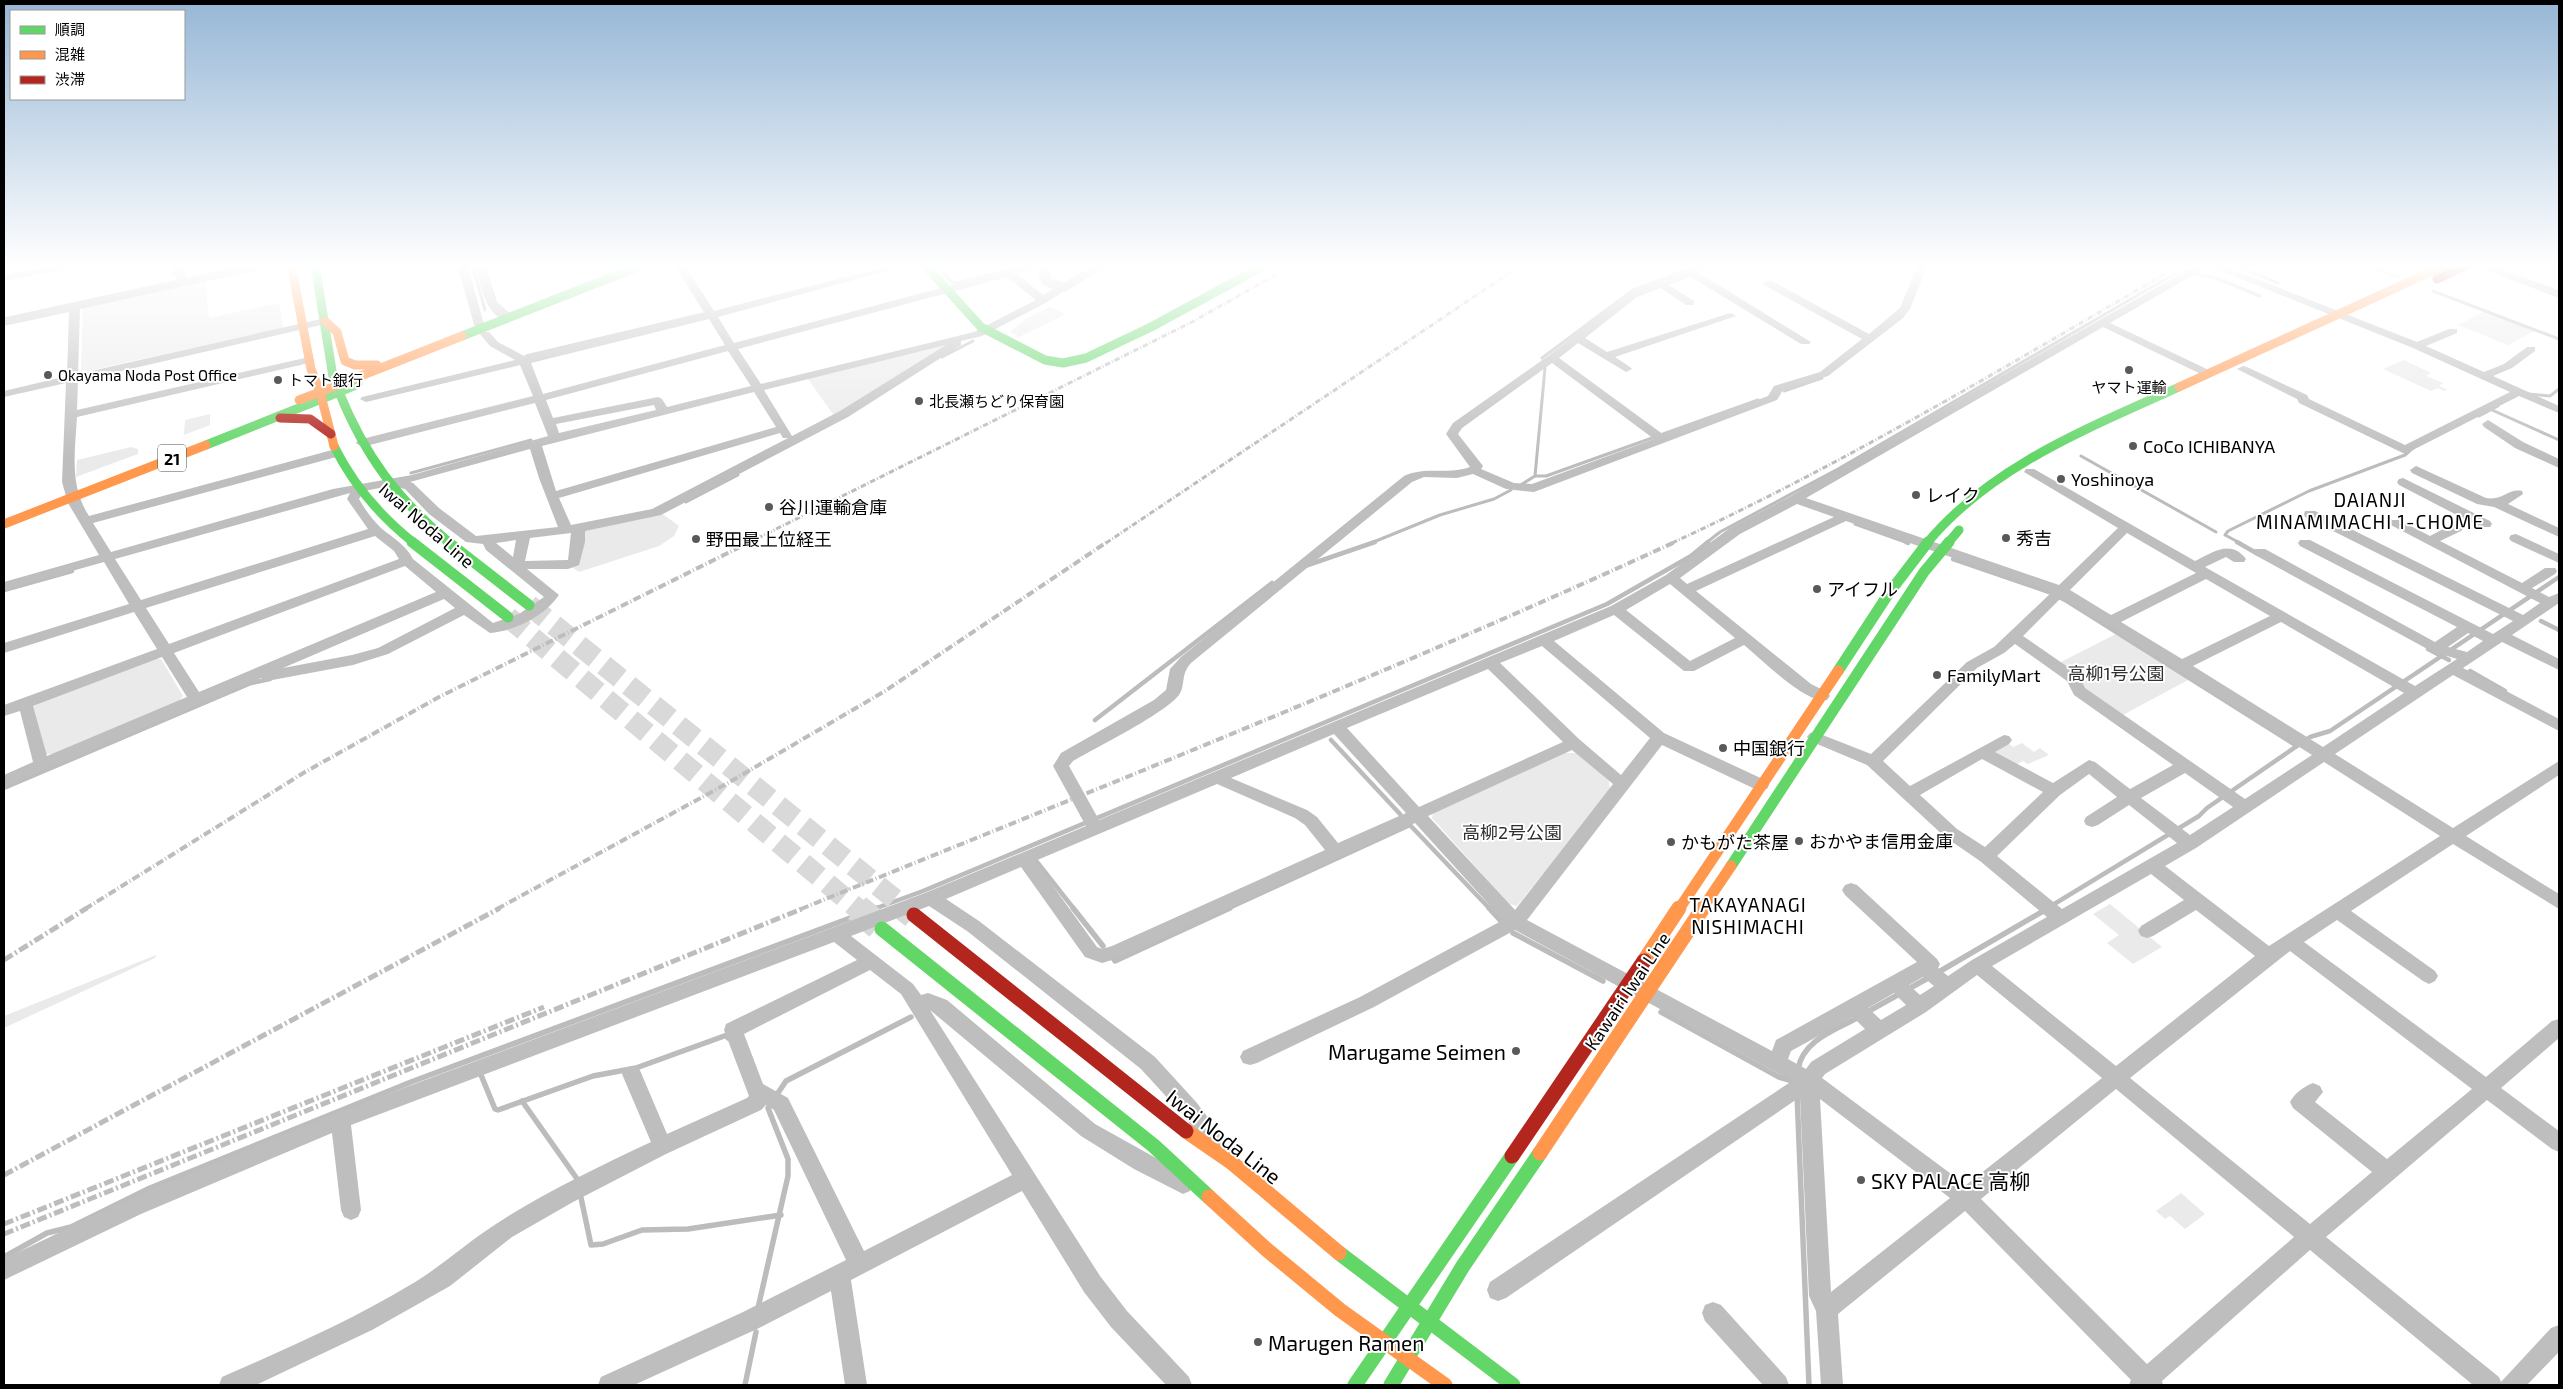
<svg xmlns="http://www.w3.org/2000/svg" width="2563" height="1389" font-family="'Exo 2','Noto Sans JP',sans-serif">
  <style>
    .green { fill: #eaeaea }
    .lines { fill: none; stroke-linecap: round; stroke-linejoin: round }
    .stream-far2 { stroke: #bcbcbc; stroke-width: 3 }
    .stream-far1 { stroke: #bcbcbc; stroke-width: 4.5 }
    .stream { stroke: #bcbcbc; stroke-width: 5.5 }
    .secondary-tunnel-far1 { stroke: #d9d9d9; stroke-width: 21; stroke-dasharray: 21 11; stroke-linecap: butt }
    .secondary-tunnel { stroke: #d9d9d9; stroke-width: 28; stroke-dasharray: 28 14; stroke-linecap: butt }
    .street { fill: #bebebe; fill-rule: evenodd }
    .fast-far2 { stroke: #63d668; stroke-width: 9 }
    .fast-far1 { stroke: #63d668; stroke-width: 11 }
    .fast { stroke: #63d668; stroke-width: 15 }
    .slow-far2 { stroke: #ff974d; stroke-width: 9 }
    .slow-far1 { stroke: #ff974d; stroke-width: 11 }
    .slow { stroke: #ff974d; stroke-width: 15 }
    .jam-far1 { stroke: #b3261e; stroke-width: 9 }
    .jam { stroke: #b3261e; stroke-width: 15 }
    .rail-far2 { stroke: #bdbdbd; stroke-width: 3; stroke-dasharray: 5.5 2 1 2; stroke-linecap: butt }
    .rail-far1 { stroke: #bdbdbd; stroke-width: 4; stroke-dasharray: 8 2.5 1 2.5; stroke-linecap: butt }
    .rail { stroke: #bdbdbd; stroke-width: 5; stroke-dasharray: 10 3 2 3; stroke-linecap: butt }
    .poi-dot { fill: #595959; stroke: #fff; stroke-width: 2 }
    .labels { text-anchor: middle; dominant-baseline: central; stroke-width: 4; stroke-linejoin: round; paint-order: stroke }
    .far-poi-label { font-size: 15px; fill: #000; stroke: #fff; text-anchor: start }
    .shield { fill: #fff; stroke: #4c4c4c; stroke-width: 1 }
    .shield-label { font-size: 16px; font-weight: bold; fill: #000 }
    .poi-label { font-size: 18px; fill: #000; stroke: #fff; text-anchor: start }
    .street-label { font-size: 18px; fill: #000; stroke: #fff }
    .park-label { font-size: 18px; fill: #303030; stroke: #fff }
    .neighbourhood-label { font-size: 19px; letter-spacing: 1px; fill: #000; stroke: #fff }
    .near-poi-label { font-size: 21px; fill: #000; stroke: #fff; text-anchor: start }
    .near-street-label { font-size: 21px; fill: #000; stroke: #fff }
  </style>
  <rect width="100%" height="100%" fill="#fff"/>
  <g class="green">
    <path d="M205,281L209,318L279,303L283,328L87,371L81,370L83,307Z"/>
    <path d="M1050,307L1066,314L1019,337L1010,332L1024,320Z"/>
    <path d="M2483,312L2534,331L2508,345L2458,325Z"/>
    <path d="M949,344L835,417L808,379Z"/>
    <path d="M2404,360L2431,373L2426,376L2443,383L2439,386L2448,390L2444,391L2438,388L2431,391L2383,369Z"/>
    <path d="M210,414V425L184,435L185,420Z"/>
    <path d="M131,447L138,449V454L76,477L77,460Z"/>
    <path d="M661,513L679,526L674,536L659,546L579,572L572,567L583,529Z"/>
    <path d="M2116,634L2188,680L2121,716L2082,689L2057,664Z"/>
    <path d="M154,659H161L183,696L178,702L55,754H46L31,707Z"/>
    <path d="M2007,742L2013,747L2022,743L2034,752L2040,748L2049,755L2028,764L2023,761L2012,767L1992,750Z"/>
    <path d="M1565,753H1580L1609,781L1610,792L1517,906L1509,904L1432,818L1433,813Z"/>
    <path d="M2110,904L2162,947L2133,964L2107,943L2119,935L2093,914Z"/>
    <path d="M156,955L155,958L4,1028V1016Z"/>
    <path d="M2181,1193L2205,1214L2185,1229L2170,1216L2165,1219L2156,1211Z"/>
  </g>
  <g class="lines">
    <g class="stream-far2">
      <path d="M173,264L174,275"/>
      <path d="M472,264L485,310"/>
      <path d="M935,264L952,282L957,283L1031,264"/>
      <path d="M2232,264L2278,283"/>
      <path d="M2362,264L2398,277"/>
      <path d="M2488,265L2559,292"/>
      <path d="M1040,274L1043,283L1056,289"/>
      <path d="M2196,274L2216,278L2260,296"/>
      <path d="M1065,290L1107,264"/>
      <path d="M2433,291L2559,339"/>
      <path d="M4,319L256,264"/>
      <path d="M526,356L703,314"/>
      <path d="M942,357L973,341"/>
      <path d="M1542,358L1633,290L1688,270L1696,264"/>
      <path d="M1784,391L1822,378"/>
      <path d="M2528,394L2550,396L2559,389"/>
      <path d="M2492,410L2559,440"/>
      <path d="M2479,416L2498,406"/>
      <path d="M2081,456L2216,532"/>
      <path d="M411,473L531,440"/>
      <path d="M1535,476H1546L1758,400"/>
      <path d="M1519,486L1535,476L1545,368"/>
      <path d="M686,502L738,475"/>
      <path d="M1855,524L1908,543"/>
      <path d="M1371,543L1440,515L1494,499L1511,490"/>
      <path d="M1706,543L1720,532L1838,469L2176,273"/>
      <path d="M2240,543L2225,535L2228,531L2309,491L2405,455L2413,448"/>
    </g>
    <g class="stream-far1">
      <path d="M1906,542L1908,543"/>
      <path d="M2237,542L2258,554"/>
      <path d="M1953,559L2049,592L2067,601L2297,746"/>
      <path d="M1305,566L1375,542"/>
      <path d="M4,590L72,571"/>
      <path d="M2541,621L2559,630"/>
      <path d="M2428,649L2449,660"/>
      <path d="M2470,671L2505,691"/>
      <path d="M1095,720L1272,583"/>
      <path d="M1331,740L1400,814"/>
      <path d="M4,788L251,683L270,679"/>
      <path d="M1409,824L1490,909"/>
      <path d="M1037,862L1074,909"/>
      <path d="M2051,906L2199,816L2207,808L2310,737L2330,731L2559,577"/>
      <path d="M874,909L923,891L1607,604L1691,556L1708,542"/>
      <path d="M1227,909L1410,825"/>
    </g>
    <g class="stream">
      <path d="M1073,908L1103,946"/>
      <path d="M1489,908L1501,921"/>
      <path d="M1513,933L1603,981"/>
      <path d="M1113,958L1115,961L1230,908"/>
      <path d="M1937,973L2045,910"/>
      <path d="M1661,1012L1779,1077L1796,1082"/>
      <path d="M1867,1012L1930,977"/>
      <path d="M1798,1069C1803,1040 1835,1030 1859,1017"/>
      <path d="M481,1075L495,1109L498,1110L593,1076L636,1068L727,1035L728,1038"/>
      <path d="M1797,1094L1809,1385"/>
      <path d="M776,1096L786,1081L911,1017"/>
      <path d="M522,1101L580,1183"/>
      <path d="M580,1193L591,1245L603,1244L642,1230L688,1229L781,1215"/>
      <path d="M4,1257L47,1233L71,1227L150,1188L411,1082L877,908"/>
      <path d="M758,1308L788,1176V1159L768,1108L772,1102"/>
      <path d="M745,1385L756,1332"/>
    </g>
    <g class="secondary-tunnel-far1">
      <path d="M529,605L907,909"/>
      <path d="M508,617L858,909"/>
    </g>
    <g class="secondary-tunnel">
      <path d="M857,908L882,929"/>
      <path d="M905,908L914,915"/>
    </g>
    <g class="street">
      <path d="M61,264H81L76,267L4,281V275Z"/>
      <path d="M174,264H184L186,280L259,264H277L272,267L80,309L78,374L325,318L330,321L325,324L78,381L77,410L309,357L315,360L309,363L77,417C75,452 69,485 89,516L332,450L336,449L342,453L340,456L93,523L111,552L333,489L412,475L548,436L535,403L362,447L356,443L358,440L533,396L520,365L366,402L360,399L362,397L515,360L490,346L480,334L481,332H489L498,342L526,357L705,314L674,264H684L714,311L896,264H912L718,317L734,343L1031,264H1047L1052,279L1065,282L1095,264H1107L1047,302L982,336L961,341V345L848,417L661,515L585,531V542L579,565L568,569H527L559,595C545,616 515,631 490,633L464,615L388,654L353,665L267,681L261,678L4,787V775L33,762L20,711L4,716V705L157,649L134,612L4,653V643L129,604L104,562L4,590V582L99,555L68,503L62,482L66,383L4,397V391L67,376L69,312L4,326V320L176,282ZM1038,268L1043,283L1057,287L1043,295L1017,274ZM1007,277L1036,300L974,332L761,384L738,349ZM709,319L725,345L543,394L531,363ZM946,345L840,411L792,436L764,390ZM728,351L751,386L667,407L662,399L658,397L553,418L546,400ZM754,392L776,427L556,491L542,446ZM654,405L656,410L559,433L556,424ZM780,433L783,438H788L652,509L571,525L559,498ZM530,449L539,478L558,527L476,536L439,508L413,483L410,482ZM390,486L405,489L429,514L466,542L483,544L486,550L544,597L519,614L493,623L413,559C406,545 393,538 381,528C373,520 365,510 359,499L364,491ZM350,493L347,499L368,529L141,600L115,559ZM571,533L568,560L525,561L530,538ZM375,536L394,551L399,559L169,644L146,608ZM516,540L513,557L496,543ZM405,566L436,592L199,692L174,653ZM444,599L455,608L378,648L352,655L283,668ZM162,657L187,697L47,756L33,706Z"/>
      <path d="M457,264H467L485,328L484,330L480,331L475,328Z"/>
      <path d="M475,264H485L497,302L512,315V319C487,325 479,280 475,264Z"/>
      <path d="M1698,264H1709L1699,273L1811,342L1809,344H1801L1691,277L1669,285L1694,301V305H1686L1661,288L1637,297L1585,338L1607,352L1727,314L1731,313L1736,316L1615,357L1630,367L1632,369L1626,372L1578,343L1559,358L1664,435L1768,396L1774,386L1820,372L1862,339L1764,285V281H1772L1869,334L1900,308L1918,264H1928L1910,309L1903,318L1828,376L1783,390L1777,400L1534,492L1506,489L1473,474L1457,478L1424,477L1412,482L1191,663C1180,675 1186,685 1179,695C1164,714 1097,747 1073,761L1069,766L1099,820L1611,606L1666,575L1730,528L1791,496L2198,264H2219L2417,342L2449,329H2457V333L2426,346L2484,372L2504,364L2527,347H2535V351L2512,368L2493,376L2559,406V413L2519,396L2405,454L2299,403L2297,399L2237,369L2243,366L2247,367L2307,395L2309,399L2405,445L2510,392L2413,348L2209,266L2110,323L2211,371V375H2203L2103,327L1806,498L2059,585L2118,528L2024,472L2026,469H2034L2195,561C2213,552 2231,539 2246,559L2244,562H2234L2226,557L2205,567L2415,686L2457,659L2431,651L2255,555L2253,552L2255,549H2265L2435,642L2457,627L2300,546L2298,543L2300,540H2310L2493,634L2513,621L2305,517L2304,514L2305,511H2315L2523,615L2540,603L2387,523L2389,520H2399L2430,536L2451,525H2461L2463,528L2461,531L2440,541L2522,583L2545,568H2555L2557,571L2555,574L2532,588L2549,597L2559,593V603L2512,635L2559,659V670L2502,642L2463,668L2559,719V731L2453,675L2335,754L2453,828L2559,761V775L2466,836L2559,894V909L2453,844L2351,911L2435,971L2438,976L2435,981L2429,984L2423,981L2337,920L2304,942L2486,1077L2552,1021L2559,1019V1038L2501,1088L2559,1131V1152L2552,1149L2487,1100L2326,1237L2499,1377L2501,1382L2551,1328L2559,1325V1352L2527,1385H2473L2310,1250L2162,1381L2163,1385H2129L2131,1380L1965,1211L1838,1314L1843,1385H1821L1816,1311L1809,1296L1800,1097L1506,1298L1498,1301L1490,1298L1487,1290L1490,1282L1792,1081L1515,930L1374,1007L1257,1063L1250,1065L1243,1063L1240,1057L1243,1051L1360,997L1503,920L1415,823L1122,957L1102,963L1085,957L1021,867L946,899L979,921L1155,1057L1197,1103L1223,1138L1226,1144L1223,1150L1216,1153L1209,1150L1183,1115L1141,1069L967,931L929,906L851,936L913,984L921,995L928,993L947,1000L1095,1124L1190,1177L1193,1184L1190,1191L1183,1194L1134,1169L1081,1136L930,1010L1100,1276L1127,1311L1189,1377L1192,1385H1166L1111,1327L1084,1292L1022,1191L851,1280L867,1385H845L831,1291L757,1329L634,1385H598L601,1377L741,1313L846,1260L774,1110L766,1105L761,1110L666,1154L573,1202L512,1237L450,1286L372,1330L256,1385H219L222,1377C286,1349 350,1321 410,1285C441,1267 466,1243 496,1224C545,1192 598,1167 651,1142L622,1074L625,1068L632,1066L639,1068L667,1134L747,1098L749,1096L724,1030L726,1024L857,960L834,942L351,1125L361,1210L358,1217L351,1220L344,1217L341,1210L332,1133L141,1214L4,1280V1259L127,1200L334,1114L925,893L1086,826L1053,766L1061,753L1154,700L1166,690L1170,669L1181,657L1404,476C1425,466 1448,475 1470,467L1446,434L1453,423L1548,356L1629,293L1688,271ZM1552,363L1654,439L1532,484L1514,483L1481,469L1483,466L1458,434L1462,428ZM1797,504L1834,517L1687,584L1680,578L1740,534ZM1846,521L2052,592L1994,647L1967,662L1871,754L1815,732L1810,733L1807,737L1810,741L1867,765L1945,837L1980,861L2047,917L1972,960L1948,976L1938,968L1940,964L1937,959L1857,885L1851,883L1845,885L1842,890L1845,895L1917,962L1776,1040L1772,1051L1527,920L1662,745L1755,789H1767L1769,785L1767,781L1664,733L1554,641L1614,615L1684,671H1694L1744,645C1760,658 1807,705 1827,700L1830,696L1827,692L1811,684L1696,591ZM2127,533L2196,573L2111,615L2070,590ZM2206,579L2270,616L2182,659L2121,622ZM1670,584L1735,638L1690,661L1626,610ZM2062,597L2312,755L2245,799L2085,688L2078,674L2023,636ZM2281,622L2404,693L2323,747L2193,666ZM2468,633L2483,641L2467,652L2448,647ZM2015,644L2067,681L2074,695L2173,765L2130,789L2095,762L2089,760L2053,783L1995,752L2009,744L2012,740L2009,736L2004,735L1910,786L1883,761L1977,668L2004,653ZM1542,646L1650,738L1621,775L1579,739L1500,663ZM1488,669L1563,742L1419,807L1347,728ZM1334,734L1406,813L1338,843L1317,817L1307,810L1231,778ZM1572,750L1613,784L1515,910L1428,816ZM1982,759L2043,792L1985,847L1957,829L1920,795ZM2324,762L2440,836L2269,946L2165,866L2196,848ZM2185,773L2233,807L2190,835L2141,798ZM2089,774L2117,797L2086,817L2084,821L2086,825L2092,827L2098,825L2129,805L2177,843L2062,909L1997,856L2060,795ZM1217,784L1295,818L1305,825L1325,850L1112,946L1102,949L1097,947L1035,861ZM2151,874L2184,900L2141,926L2138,931L2141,936L2147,938L2153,936L2196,910L2255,956L2116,1066L1992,966ZM2290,951L2472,1089L2387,1159L2315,1102L2323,1092L2320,1086L2313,1083C2303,1087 2295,1093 2290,1102L2293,1108L2372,1172L2310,1224L2130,1078ZM870,970L901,994L1012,1175L864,1251L788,1098L763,1084L744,1034ZM1977,975L2102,1078L1966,1185L1822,1078L1825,1074L1926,1012ZM1923,977L1934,986L1920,995L1909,985ZM1894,993L1906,1005L1881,1020L1868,1008ZM1853,1017L1865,1029L1811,1062L1806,1069L1788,1059L1791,1051ZM2116,1089L2294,1237L2147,1364L1981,1199ZM1820,1099L1950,1198L1831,1292Z"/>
      <path d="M2470,264H2484L2559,292V298Z"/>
      <path d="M2488,420L2523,442L2559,459V468L2515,448L2484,427L2482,424Z"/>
      <path d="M2416,466L2486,498C2503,501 2508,488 2522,491L2523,494L2508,504L2559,528V537L2494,507L2477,504L2412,473L2410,470Z"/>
      <path d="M2403,478L2490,521L2492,524L2490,527H2480L2399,485L2397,482L2399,479Z"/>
      <path d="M2516,534L2559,554V563L2511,541L2509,538L2511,535Z"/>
      <path d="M1713,1302L1721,1305L1786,1377L1789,1385H1763L1705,1321L1702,1313L1705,1305Z"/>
    </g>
    <g class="fast-far2">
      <path d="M924,264L981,327L1045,360L1063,363L1086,358L1151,327L1267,264"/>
      <path d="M462,336L645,264"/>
      <path d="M358,384L339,392C365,456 397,499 450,543"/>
      <path d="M206,445L339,392L333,377L315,264"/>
      <path d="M334,446C353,485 380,516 414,543"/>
      <path d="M1927,543C1992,465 2089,428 2179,387"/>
      <path d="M1948,543L1959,530"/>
    </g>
    <g class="fast-far1">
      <path d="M412,542L508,617"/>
      <path d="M448,542L529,605"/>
      <path d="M1838,671L1889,593L1928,542"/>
      <path d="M1731,866L1924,572L1949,542"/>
    </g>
    <g class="fast">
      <path d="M882,929L1154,1146L1209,1197"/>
      <path d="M1339,1253L1513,1385"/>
      <path d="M1355,1385L1512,1156"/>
      <path d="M1391,1385L1463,1266L1540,1153"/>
    </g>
    <g class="slow-far2">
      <path d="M291,264L311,369L320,392L299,400"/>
      <path d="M325,321L337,332L345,361L355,365H377"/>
      <path d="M2179,387L2448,264"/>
      <path d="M334,446L320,392L462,336"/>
      <path d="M4,524L206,445"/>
    </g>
    <g class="slow-far1">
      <path d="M1679,909L1838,671"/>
      <path d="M1702,909L1731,866"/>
    </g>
    <g class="slow">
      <path d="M1644,961L1679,908"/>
      <path d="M1186,1131L1231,1162L1339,1253"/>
      <path d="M1540,1153L1703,908"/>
      <path d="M1209,1197L1266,1249L1340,1310L1445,1385"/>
    </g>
    <g class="jam-far1">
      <path d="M2437,279L2470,264"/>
      <path d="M280,418L310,419L331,434"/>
    </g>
    <g class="jam">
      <path d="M914,915L1186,1131"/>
      <path d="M1512,1156L1644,961"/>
    </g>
    <g class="rail-far2">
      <path d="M748,543L1192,322L1295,264"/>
      <path d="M1106,543L1523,264"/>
      <path d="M1672,543C1848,462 2015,361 2182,264"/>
    </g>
    <g class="rail-far1">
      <path d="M85,909L305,772L439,697L750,542"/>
      <path d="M497,909L728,783L885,691L1107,542"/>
      <path d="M801,909C1094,790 1388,674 1675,542"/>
    </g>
    <g class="rail">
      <path d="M4,960L87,908"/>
      <path d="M4,1175L500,908"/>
      <path d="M4,1224L544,1007"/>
      <path d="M4,1234L804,908"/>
    </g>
  </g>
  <linearGradient id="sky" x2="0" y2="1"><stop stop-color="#96b7d6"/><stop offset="0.58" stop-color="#fff"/><stop offset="1" stop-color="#fff" stop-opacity="0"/></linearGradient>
  <rect width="2563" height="458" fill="url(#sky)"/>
  <g class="poi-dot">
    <circle cx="2129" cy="370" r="5"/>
    <circle cx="48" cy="375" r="5"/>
    <circle cx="278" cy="380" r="5"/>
    <circle cx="919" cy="401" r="5"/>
    <circle cx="2133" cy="446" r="5"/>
    <circle cx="2061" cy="479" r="5"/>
    <circle cx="1916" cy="495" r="5"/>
    <circle cx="769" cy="507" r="5"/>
    <circle cx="2006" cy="538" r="5"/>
    <circle cx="696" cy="539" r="5"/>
    <circle cx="1817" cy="589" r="5"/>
    <circle cx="1937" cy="675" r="5"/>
    <circle cx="1723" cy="748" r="5"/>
    <circle cx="1799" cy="841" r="5"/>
    <circle cx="1671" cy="842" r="5"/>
    <circle cx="1516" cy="1051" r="5"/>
    <circle cx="1861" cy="1180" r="5"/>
    <circle cx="1258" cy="1342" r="5"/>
  </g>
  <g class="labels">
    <g class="far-poi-label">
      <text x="58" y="375">Okayama Noda Post Office</text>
      <text x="288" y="380">トマト銀行</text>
      <text x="2129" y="387" text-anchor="middle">ヤマト運輸</text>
      <text x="929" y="401">北長瀬ちどり保育園</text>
    </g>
    <rect class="shield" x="158" y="444.5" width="28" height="27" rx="4"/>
    <g class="shield-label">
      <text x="172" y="458">21</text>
    </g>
    <g class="poi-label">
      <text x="2143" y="446">CoCo ICHIBANYA</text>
      <text x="2071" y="479">Yoshinoya</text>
      <text x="1926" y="495">レイク</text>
      <text x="779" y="507">谷川運輸倉庫</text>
      <text x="2016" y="538">秀吉</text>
      <text x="706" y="539">野田最上位経王</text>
      <text x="1827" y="589">アイフル</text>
      <text x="1947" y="675">FamilyMart</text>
      <text x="1733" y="748">中国銀行</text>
      <text x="1809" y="841">おかやま信用金庫</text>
      <text x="1681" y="842">かもがた茶屋</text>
    </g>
    <g class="street-label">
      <text transform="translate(427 525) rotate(41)">Iwai Noda Line</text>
      <text transform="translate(1627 991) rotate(-56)">Kawairi Iwai Line</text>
    </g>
    <g class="park-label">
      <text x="2116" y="673">高柳1号公園</text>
      <text x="1512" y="832">高柳2号公園</text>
    </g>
    <g class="neighbourhood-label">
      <text x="2370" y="499">DAIANJI<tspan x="2370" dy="22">MINAMIMACHI 1-CHOME</tspan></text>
      <text x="1748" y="904">TAKAYANAGI<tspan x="1748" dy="22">NISHIMACHI</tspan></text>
    </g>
    <g class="near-poi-label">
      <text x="1506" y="1051" text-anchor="end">Marugame Seimen</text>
      <text x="1871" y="1180">SKY PALACE 高柳</text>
      <text x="1268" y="1342">Marugen Ramen</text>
    </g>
    <g class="near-street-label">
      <text transform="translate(1224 1136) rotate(38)">Iwai Noda Line</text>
    </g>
  </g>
  <rect width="2563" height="1389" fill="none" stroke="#000000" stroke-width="10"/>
  <rect x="10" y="10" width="175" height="90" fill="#ffffff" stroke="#999999"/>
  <rect x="20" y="26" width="25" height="8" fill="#63d668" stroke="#999999"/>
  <text x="55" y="35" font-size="15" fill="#000000">順調</text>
  <rect x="20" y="51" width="25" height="8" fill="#ff974d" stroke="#999999"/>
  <text x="55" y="60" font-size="15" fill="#000000">混雑</text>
  <rect x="20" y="76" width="25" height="8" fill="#b3261e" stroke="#999999"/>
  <text x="55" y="85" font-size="15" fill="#000000">渋滞</text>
</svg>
